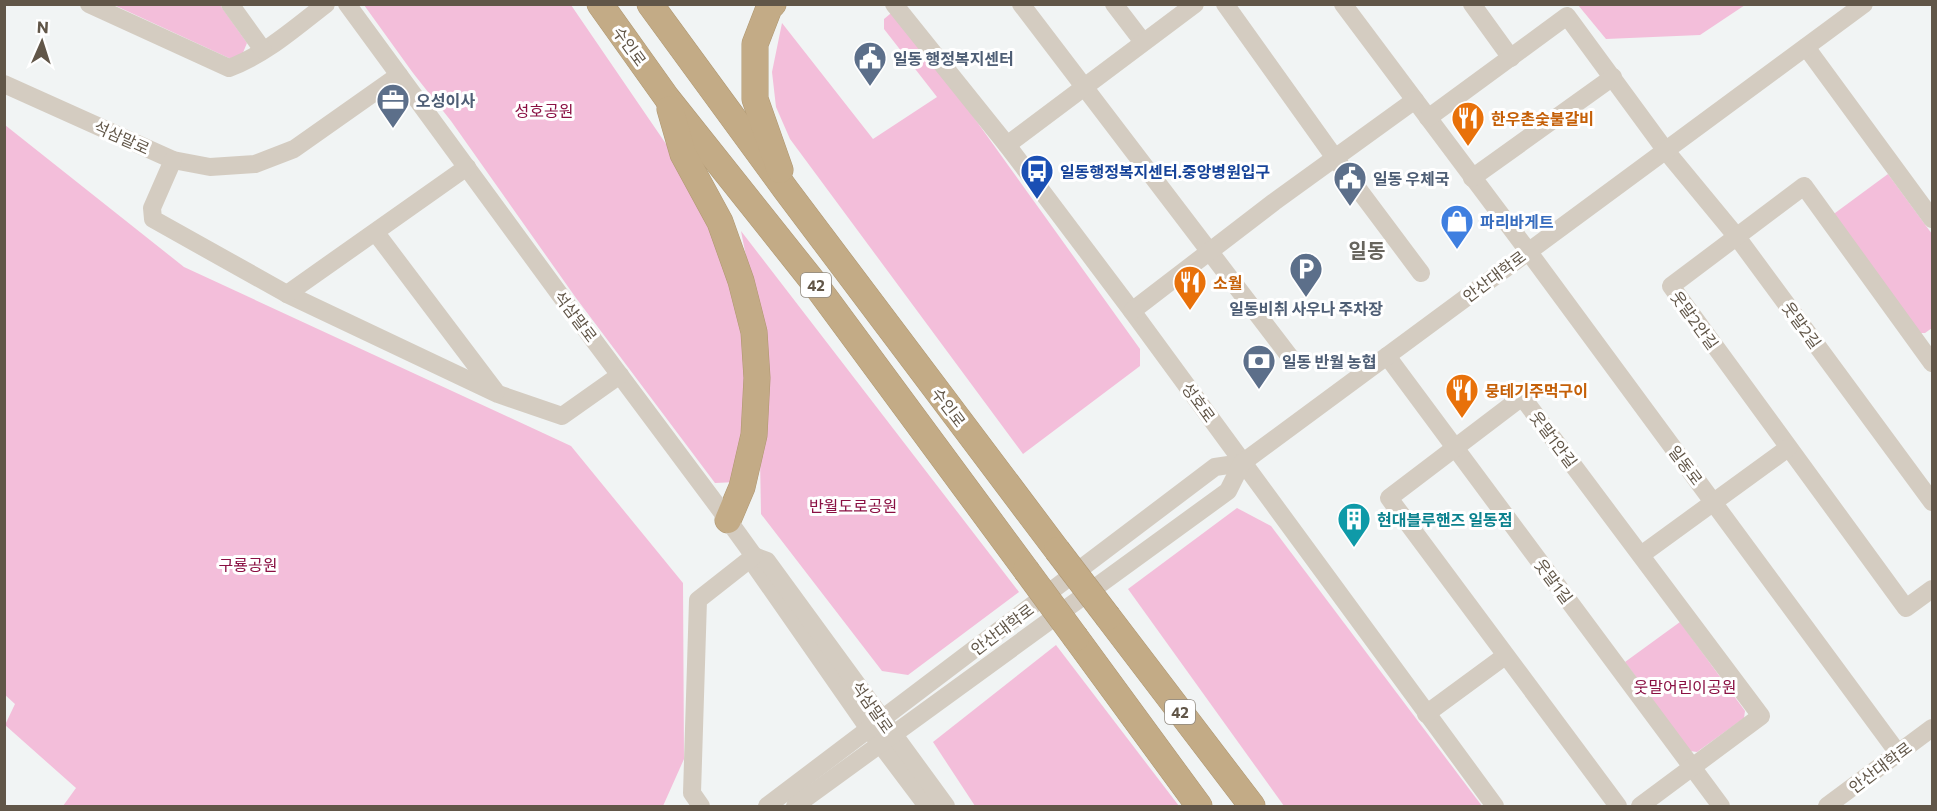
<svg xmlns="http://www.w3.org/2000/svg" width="1937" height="811" font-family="Commissioner,'Noto Sans KR',sans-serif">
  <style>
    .green { fill: #f3beda }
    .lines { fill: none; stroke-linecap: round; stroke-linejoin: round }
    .highway-casing { stroke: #af9771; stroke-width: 27 }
    .minor { stroke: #d4ccc1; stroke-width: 18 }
    .highway { stroke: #c3ab86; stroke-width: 26 }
    .highway-bridge-casing { stroke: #af9771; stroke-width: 27; stroke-linecap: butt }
    .highway-bridge { stroke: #c3ab86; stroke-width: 26 }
    .labels { text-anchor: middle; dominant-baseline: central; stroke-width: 6; stroke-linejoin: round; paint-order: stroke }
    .shield { fill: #fff; stroke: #90897f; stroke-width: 1.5 }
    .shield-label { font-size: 15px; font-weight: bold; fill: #615648 }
    .street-label { font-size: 16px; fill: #615648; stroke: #fff }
    .service-label { font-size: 16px; font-weight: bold; fill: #4e5e75; stroke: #fff; text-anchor: start }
    .park-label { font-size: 16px; fill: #8a1043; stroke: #fff }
    .food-label { font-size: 16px; font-weight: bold; fill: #c56008; stroke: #fff; text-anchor: start }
    .transit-label { font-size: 16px; font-weight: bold; fill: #164399; stroke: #fff; text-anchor: start }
    .shop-label { font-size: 16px; font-weight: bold; fill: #366cbe; stroke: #fff; text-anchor: start }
    .culture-label { font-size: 16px; font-weight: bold; fill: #0d838f; stroke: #fff; text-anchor: start }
    .quarter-label { font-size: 20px; font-weight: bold; fill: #67645d; stroke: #fff }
  </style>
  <rect width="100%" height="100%" fill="#f1f4f4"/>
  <g class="green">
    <path d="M114,5H220L247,43L242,55L231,59Z"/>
    <path d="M364,5H571L677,160L736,287L752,381L737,482L715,483L576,298L451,121L413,73Z"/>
    <path d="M1578,5H1745L1700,35L1606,39Z"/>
    <path d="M896,9L1140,349V366L1023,454L790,139L776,107L772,72L782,23L873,139L937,97L884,29V19Z"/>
    <path d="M5,125L184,267L571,446L683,583L684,759L663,806H63L76,788L5,725L15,704L4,694Z"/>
    <path d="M1888,174L1932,234V328L1925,333H1917L1831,216Z"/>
    <path d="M741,231L1019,592L908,675L882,671L761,514L760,459L766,357Z"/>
    <path d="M1237,508L1271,526L1482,806H1284L1128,589Z"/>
    <path d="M1680,622L1745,711L1744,718L1697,752L1690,751L1625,662Z"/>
    <path d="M1056,645L1179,806H975L933,742Z"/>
  </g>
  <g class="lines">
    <defs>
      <g id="highway">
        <path d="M600,4L667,98L815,284L1026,570"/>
        <path d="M650,4L786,190L1057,550"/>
        <path d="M773,4L769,8L755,44V99L780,170"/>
        <path d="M670,109L683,154L720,222L741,281L754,332L757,378L754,435L742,487L728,520"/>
        <path d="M1108,617L1252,806"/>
        <path d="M1076,638L1199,806"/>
      </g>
    </defs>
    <use href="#highway" class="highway-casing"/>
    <g class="minor">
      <path d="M89,4L229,68C265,55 296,27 326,4"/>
      <path d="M230,4L263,50"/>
      <path d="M347,4L566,303L728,520L754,556L756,567L869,729L927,806"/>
      <path d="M894,4L1007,145L1132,311L1495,806"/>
      <path d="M1021,4L1290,357"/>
      <path d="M1114,4L1143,42"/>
      <path d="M1225,4L1335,158L1421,273"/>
      <path d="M1343,4L1528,251L1898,753"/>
      <path d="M1472,4L1511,58"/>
      <path d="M1806,47L1932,219"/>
      <path d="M4,84L173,160L210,167L255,164L294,149L399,75"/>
      <path d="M1428,118L1567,16L1666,151L1737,237L1932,502"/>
      <path d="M1007,145L1195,4"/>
      <path d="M173,160L152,208L153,219L287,294L498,394L562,416L620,375"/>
      <path d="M1472,178L1613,77"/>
      <path d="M376,233L496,392"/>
      <path d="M287,294L467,167"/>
      <path d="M1132,311L1274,202L1415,100"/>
      <path d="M1387,356L1721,806"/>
      <path d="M1932,363L1804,186L1671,286L1906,608L1932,589"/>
      <path d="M1641,555L1788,448"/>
      <path d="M754,556L767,561L946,806"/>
      <path d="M1426,714L1505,656"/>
      <path d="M701,806L692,793L698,600L754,556"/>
      <path d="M767,806L1215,467L1242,463"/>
      <path d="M795,806L1228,491L1242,463L1864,4"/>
      <path d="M1618,806L1389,498L1522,397L1761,716L1640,806"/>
      <path d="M1827,806L1932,728"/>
    </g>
    <use href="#highway" class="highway"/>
    <defs>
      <g id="highway-bridge">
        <path d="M1057,550L1108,617"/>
        <path d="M1026,570L1076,638"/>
      </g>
    </defs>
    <use href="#highway-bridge" class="highway-bridge-casing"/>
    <use href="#highway-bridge" class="highway-bridge"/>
  </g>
  <defs>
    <symbol id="civic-pin" viewBox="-11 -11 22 30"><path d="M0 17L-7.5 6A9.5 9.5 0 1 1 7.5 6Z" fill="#5c6f8a" stroke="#fff"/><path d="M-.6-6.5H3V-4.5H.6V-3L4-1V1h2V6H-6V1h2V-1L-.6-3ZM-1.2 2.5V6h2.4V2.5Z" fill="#fff"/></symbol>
    <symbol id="office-pin" viewBox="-11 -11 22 30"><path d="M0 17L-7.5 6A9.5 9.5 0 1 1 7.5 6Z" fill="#5c6f8a" stroke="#fff"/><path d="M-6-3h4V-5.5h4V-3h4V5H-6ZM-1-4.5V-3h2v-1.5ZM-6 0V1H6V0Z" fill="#fff"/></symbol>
    <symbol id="restaurant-pin" viewBox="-11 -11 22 30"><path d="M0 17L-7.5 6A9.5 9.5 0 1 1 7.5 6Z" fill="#e8710a" stroke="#fff"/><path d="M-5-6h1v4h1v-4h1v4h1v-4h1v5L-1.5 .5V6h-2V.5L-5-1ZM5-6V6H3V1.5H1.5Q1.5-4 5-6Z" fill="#fff"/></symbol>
    <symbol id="bus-pin" viewBox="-11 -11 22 30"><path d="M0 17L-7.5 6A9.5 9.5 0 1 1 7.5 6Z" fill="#1a4fb4" stroke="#fff"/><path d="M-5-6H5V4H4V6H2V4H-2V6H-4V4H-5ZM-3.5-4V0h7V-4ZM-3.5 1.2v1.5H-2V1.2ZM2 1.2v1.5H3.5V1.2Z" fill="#fff"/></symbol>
    <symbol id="shop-pin" viewBox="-11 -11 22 30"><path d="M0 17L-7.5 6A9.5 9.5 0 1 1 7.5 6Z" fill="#3f7fe0" stroke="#fff"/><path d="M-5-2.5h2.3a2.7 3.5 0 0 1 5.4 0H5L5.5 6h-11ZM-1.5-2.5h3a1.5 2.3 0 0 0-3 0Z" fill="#fff"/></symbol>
    <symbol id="parking-pin" viewBox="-11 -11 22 30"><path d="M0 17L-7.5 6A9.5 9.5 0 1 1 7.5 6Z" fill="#5c6f8a" stroke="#fff"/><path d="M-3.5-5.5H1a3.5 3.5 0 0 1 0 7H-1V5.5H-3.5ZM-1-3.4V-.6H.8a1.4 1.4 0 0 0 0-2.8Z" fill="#fff"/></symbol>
    <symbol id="bank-pin" viewBox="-11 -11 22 30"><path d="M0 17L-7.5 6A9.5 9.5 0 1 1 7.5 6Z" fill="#5c6f8a" stroke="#fff"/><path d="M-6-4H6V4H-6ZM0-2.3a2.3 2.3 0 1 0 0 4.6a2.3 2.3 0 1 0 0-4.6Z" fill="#fff"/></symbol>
    <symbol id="building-pin" viewBox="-11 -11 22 30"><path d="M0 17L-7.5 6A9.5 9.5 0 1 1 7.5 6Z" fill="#0f9aa8" stroke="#fff"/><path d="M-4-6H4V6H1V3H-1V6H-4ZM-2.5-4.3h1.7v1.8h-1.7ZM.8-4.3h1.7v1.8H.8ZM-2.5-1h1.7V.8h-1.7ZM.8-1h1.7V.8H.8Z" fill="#fff"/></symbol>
  </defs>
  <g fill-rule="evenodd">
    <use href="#civic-pin" x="851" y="39" width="38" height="52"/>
    <use href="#office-pin" x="374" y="81" width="38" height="52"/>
    <use href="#restaurant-pin" x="1449" y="99" width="38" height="52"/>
    <use href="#bus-pin" x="1018" y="152" width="38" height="52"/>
    <use href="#civic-pin" x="1331" y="159" width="38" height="52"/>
    <use href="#shop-pin" x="1438" y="202" width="38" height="52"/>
    <use href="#parking-pin" x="1287" y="250" width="38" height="52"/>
    <use href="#restaurant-pin" x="1171" y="263" width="38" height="52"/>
    <use href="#bank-pin" x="1240" y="342" width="38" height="52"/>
    <use href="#restaurant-pin" x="1443" y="371" width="38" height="52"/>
    <use href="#building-pin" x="1335" y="500" width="38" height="52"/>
  </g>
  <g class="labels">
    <g class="shield">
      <rect x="801" y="273" width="30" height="24" rx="4.5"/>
      <rect x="1165" y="700" width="30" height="24" rx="4.5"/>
    </g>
    <g class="shield-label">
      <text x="816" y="285">42</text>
      <text x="1180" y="712">42</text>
    </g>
    <g class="street-label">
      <text transform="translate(630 46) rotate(54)">수인로</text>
      <text transform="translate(122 137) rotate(24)">석삼말로</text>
      <text transform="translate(1494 276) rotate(-37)">안산대학로</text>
      <text transform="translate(576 316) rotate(53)">석삼말로</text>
      <text transform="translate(1695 320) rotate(54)">웃말2안길</text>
      <text transform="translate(1802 325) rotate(54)">웃말2길</text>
      <text transform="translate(1199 402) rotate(54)">성호로</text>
      <text transform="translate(949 407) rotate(53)">수인로</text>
      <text transform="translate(1554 439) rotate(53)">웃말1안길</text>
      <text transform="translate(1686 465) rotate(53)">일동로</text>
      <text transform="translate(1554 581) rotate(53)">웃말1길</text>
      <text transform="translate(1002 629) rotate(-37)">안산대학로</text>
      <text transform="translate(873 707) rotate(55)">석삼말로</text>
      <text transform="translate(1880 767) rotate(-37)">안산대학로</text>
    </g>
    <g class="service-label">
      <text x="893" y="58">일동 행정복지센터</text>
      <text x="416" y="100">오성이사</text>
      <text x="1373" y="178">일동 우체국</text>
      <text x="1306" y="308" text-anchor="middle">일동비취 사우나 주차장</text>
      <text x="1282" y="361">일동 반월 농협</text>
    </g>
    <g class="park-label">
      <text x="544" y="110">성호공원</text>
      <text x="853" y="505">반월도로공원</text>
      <text x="248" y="564">구룡공원</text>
      <text x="1685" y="686">웃말어린이공원</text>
    </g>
    <g class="food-label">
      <text x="1491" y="118">한우촌숯불갈비</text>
      <text x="1213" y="282">소월</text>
      <text x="1485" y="390">뭉테기주먹구이</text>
    </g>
    <g class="transit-label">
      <text x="1060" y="171">일동행정복지센터.중앙병원입구</text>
    </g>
    <g class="shop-label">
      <text x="1480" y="221">파리바게트</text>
    </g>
    <g class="culture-label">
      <text x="1377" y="519">현대블루핸즈 일동점</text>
    </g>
    <g class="quarter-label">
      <text x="1367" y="250">일동</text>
    </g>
  </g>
  <rect width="1937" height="811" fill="none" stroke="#615648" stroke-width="12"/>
  <g transform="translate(42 42) rotate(3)" stroke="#ffffff" stroke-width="4.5" paint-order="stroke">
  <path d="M0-4.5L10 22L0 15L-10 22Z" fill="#615648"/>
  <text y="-9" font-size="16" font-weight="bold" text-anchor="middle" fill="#615648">N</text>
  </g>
</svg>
